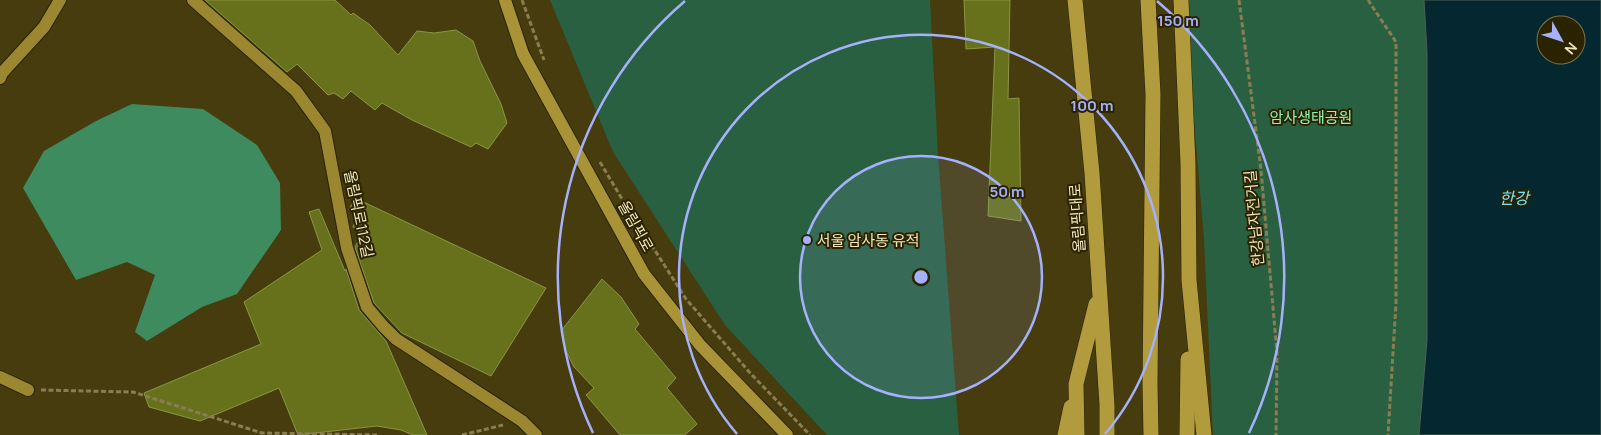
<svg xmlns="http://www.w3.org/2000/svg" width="1601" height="435" font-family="Manrope,'Noto Sans KR',sans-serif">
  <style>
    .green { fill: #296041 }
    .forest { fill: #3e8b60 }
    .water { fill: #052830; stroke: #4c615b; fill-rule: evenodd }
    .building { fill: #67711b; stroke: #8a9644 }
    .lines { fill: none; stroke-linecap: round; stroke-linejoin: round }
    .minor-casing { stroke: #292308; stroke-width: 14 }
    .major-casing { stroke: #292308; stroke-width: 14 }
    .highway-casing { stroke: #292308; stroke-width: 16 }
    .path { stroke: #887e52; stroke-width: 3; stroke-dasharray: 5 2.5; stroke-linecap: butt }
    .minor { stroke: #9a872f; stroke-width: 12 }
    .major { stroke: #a89337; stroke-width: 12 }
    .highway { stroke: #b19b3c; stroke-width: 15 }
    .ring { fill: none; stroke: #a5b1fc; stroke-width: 2.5 }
    .poi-dot { fill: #a5b1fc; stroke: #2b2300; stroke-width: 2 }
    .labels { text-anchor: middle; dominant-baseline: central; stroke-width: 4; stroke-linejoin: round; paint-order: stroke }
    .park-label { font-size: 15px; fill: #8bf4b6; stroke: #2b2300 }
    .street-label { font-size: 15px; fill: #f0e7be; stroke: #2b2300 }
    .poi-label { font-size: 15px; fill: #f0e7be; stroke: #2b2300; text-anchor: start }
    .water-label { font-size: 16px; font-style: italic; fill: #76e1fc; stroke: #2b2300 }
    .centre { fill: #a5b1fc; stroke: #2b2300; stroke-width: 2.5 }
    .ring-label { font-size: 15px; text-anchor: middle; font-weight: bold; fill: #a5b1fc; stroke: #2b2300; stroke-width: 4; stroke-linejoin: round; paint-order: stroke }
  </style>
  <rect width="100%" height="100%" fill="#463c0d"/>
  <g class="green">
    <path d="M550,0H930L938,155L959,435H827L725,325L613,152Z"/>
    <path d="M1184,0H1424L1427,52V340L1419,435H1213L1204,239Z"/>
  </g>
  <path class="forest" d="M132,104L203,109L257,145L280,183L281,230L237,294L202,307L147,341L135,332L155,275L127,262L76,280L23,188L44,151L96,121Z"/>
  <path class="water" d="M1424,0H1601V435H1419L1427,340V52ZM1546,25H1576V55H1546Z"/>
  <g class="building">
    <path d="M205,0H335L351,15L353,13L370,25L398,55L417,31L434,33L456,30L473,41L480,61L501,104L507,123L488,149L476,143L471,147L412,120L382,103L375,110L351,91L343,99L334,93L328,95L297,64L287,72Z"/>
    <path d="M964,0H1010L1008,99L1019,98L1021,221L988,216L995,47L966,49Z"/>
    <path d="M355,198L546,288L491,376L402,333L374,303L355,247L362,233L353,227L358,215L349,210Z"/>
    <path d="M319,209L345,271L346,269L359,310L386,341L427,435H413L401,430L377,426L298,435L279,388L200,421L149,407L144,393L261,344L244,302L322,250L309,212Z"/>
    <path d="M602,279L621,297L639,324L635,329L676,378L667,388L697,424L685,435H620L586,395L594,388L574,367L566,351L561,331Z"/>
  </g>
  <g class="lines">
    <defs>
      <g id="minor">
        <path d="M193,0L296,91L325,131L347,248L367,307L383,326L396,339L522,421L536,435"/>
        <path d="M0,78L2,73L44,27L60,0"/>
        <path d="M0,377L28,390"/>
      </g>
      <path id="major" d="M505,0L523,54L644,274L700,345L787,435"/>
      <g id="highway">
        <path d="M1075,0L1092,173L1107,405V435"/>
        <path d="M1148,0L1153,94L1150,384L1151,435"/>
        <path d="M1181,0L1188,164L1189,280L1204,435"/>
        <path d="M1065,435L1071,407"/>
        <path d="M1077,435L1076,384L1096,304"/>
        <path d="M1187,435L1188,359"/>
      </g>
    </defs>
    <use href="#minor" class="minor-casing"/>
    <use href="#major" class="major-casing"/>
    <use href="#highway" class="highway-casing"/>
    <g class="path">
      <path d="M522,0L544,60"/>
      <path d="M1239,0L1261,170L1277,353L1276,435"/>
      <path d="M1368,0L1396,42V303L1388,435"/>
      <path d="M600,162L622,199L686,299L751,374L810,435"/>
      <path d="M41,390L133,392L262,433L378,435"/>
      <path d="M462,435L503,425"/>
    </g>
    <use href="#minor" class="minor"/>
    <use href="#major" class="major"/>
    <use href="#highway" class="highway"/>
  </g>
  <circle cx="921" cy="277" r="121" fill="#a5b1fc" fill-opacity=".12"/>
  <g class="ring">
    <circle cx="921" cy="277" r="121"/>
    <path d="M737 434A242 242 0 1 1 1105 434"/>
    <path d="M593 433A363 363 0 0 1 685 1M1157 1A363 363 0 0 1 1249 433"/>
  </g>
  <circle class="poi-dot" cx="807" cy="240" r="5"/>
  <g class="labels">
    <g class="park-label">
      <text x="1311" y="117">암사생태공원</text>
    </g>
    <g class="street-label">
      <text transform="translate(359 214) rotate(78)">올림픽로112길</text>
      <text transform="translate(1077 218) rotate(-94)">올림픽대로</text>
      <text transform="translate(1254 218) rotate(-95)">한강남자전거길</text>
      <text transform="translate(636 226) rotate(61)">올림픽로</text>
    </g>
    <g class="poi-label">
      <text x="817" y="240">서울 암사동 유적</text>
    </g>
    <g class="water-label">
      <text x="1514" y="198">한강</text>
    </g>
  </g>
  <circle cx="921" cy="277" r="8" class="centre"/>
  <g class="ring-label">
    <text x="1178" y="26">150 m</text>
    <text x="1092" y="111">100 m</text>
    <text x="1007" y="197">50 m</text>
  </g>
  <g transform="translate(1561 40) rotate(130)"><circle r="24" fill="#2b2300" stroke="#7a714c"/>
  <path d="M0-4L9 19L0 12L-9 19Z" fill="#a5b1fc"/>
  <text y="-8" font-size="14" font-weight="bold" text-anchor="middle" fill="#f0e7be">N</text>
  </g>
</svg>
